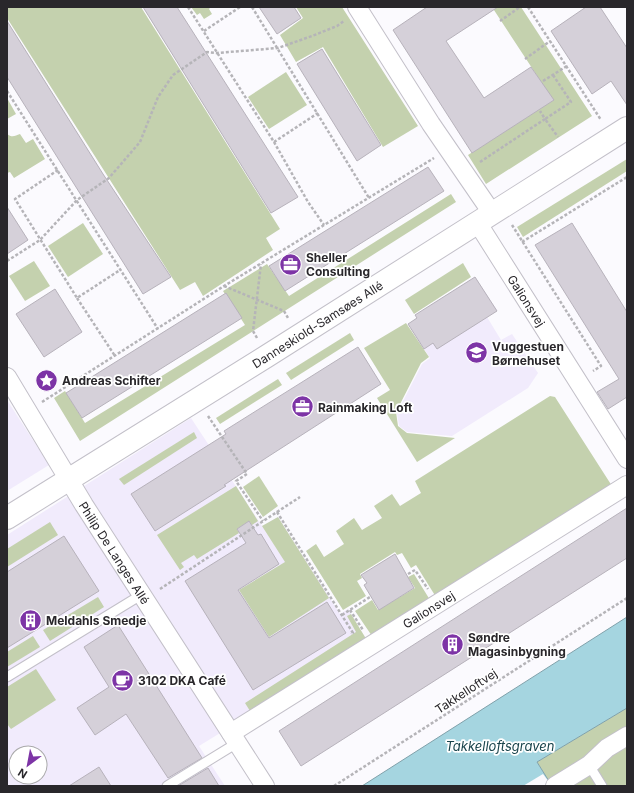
<svg xmlns="http://www.w3.org/2000/svg" width="634" height="793" font-family="Inter,sans-serif">
  <style>
    .built { fill: #f1ebfc; fill-rule: evenodd }
    .green { fill: #c4d1ae }
    .water { fill: #a5d5e0; stroke: #80a1aa }
    .pier { fill: #fbfafe }
    .building { fill: #d5d0d9; stroke: #b7b2bb }
    .lines { fill: none; stroke-linecap: round; stroke-linejoin: round }
    .lane-casing { stroke: #c3c0c9; stroke-width: 11 }
    .street-casing { stroke: #c3c0c9; stroke-width: 20 }
    .secondary-casing { stroke: #c3c0c9; stroke-width: 24 }
    .path { stroke: #b5b4b8; stroke-width: 2.5; stroke-dasharray: 3 2; stroke-linecap: butt }
    .lane { stroke: #fff; stroke-width: 9 }
    .street { stroke: #fff; stroke-width: 18 }
    .secondary { stroke: #fff; stroke-width: 22 }
    .labels { text-anchor: middle; dominant-baseline: central; stroke-width: 3.5; stroke-linejoin: round; paint-order: stroke }
    .poi-label { font-size: 12px; font-weight: bold; fill: #29272b; stroke: #fff; text-anchor: start }
    .street-label { font-size: 12px; fill: #29272b; stroke: #fff }
    .water-label { font-size: 13px; font-style: italic; fill: #18434b; stroke: #fff }
  </style>
  <rect width="100%" height="100%" fill="#fbfafe"/>
  <g class="built">
    <path d="M475,277L497,310L487,317L501,340L512,334L538,373L528,388L452,436L407,432L399,426L397,413L422,364L430,358L408,324L417,318L415,315Z"/>
    <path d="M7,400L49,465L7,491Z"/>
    <path d="M191,418L262,526L278,517L340,614L348,609L368,642L199,746L225,786H7V535ZM16,753H40V777H16Z"/>
  </g>
  <g class="green">
    <path d="M7,7H141L280,229L266,238L273,250L203,296L195,282L180,290L7,18Z"/>
    <path d="M191,7H211L209,9L212,14L204,19L200,13L197,15Z"/>
    <path d="M296,7H342L418,126L383,147L323,47L296,62L280,35L303,18Z"/>
    <path d="M492,7H521L592,116L486,184L468,155L553,100Z"/>
    <path d="M286,72L307,105L269,129L248,97Z"/>
    <path d="M7,98L16,114L7,119Z"/>
    <path d="M7,134C12,138 15,136 20,134L26,143L33,139L45,159L14,178L10,172L7,173Z"/>
    <path d="M627,159V171L523,237L517,227Z"/>
    <path d="M451,194L456,202L80,441L54,398L65,391L85,423L245,325L223,291L267,264L289,296Z"/>
    <path d="M83,223L103,254L68,277L48,246Z"/>
    <path d="M34,261L50,286L25,301L9,276Z"/>
    <path d="M463,263L471,277L414,314L405,300Z"/>
    <path d="M406,323L429,357L421,363L396,412L398,426L407,433L455,438L417,462L377,398L390,390L364,348Z"/>
    <path d="M350,333L354,340L291,380L286,373Z"/>
    <path d="M278,379L282,385L220,424L216,418Z"/>
    <path d="M550,396L555,397L612,486L436,597L416,565L411,568L402,553L397,555L395,552L360,574L362,578L357,581L366,596L343,610L306,551L316,544L324,557L344,544L336,531L354,518L362,530L382,518L374,506L392,494L400,506L421,493L415,481Z"/>
    <path d="M194,432L197,438L124,485L119,479Z"/>
    <path d="M259,476L278,506L263,517L243,487Z"/>
    <path d="M236,486L258,521L252,525L249,521L237,529L239,533L197,559L194,555L181,563L184,567L180,570L157,535Z"/>
    <path d="M278,517L329,598L269,637L239,590L285,562L262,526Z"/>
    <path d="M50,522L58,535L7,567V549Z"/>
    <path d="M414,574L430,600L372,636L355,611L372,600L378,610L415,588L408,577Z"/>
    <path d="M98,597L104,607L50,641L43,630Z"/>
    <path d="M351,614L368,642L250,711L245,703L356,632L347,616Z"/>
    <path d="M33,636L40,647L7,667V652Z"/>
    <path d="M36,669L56,700L11,729L7,724V687Z"/>
    <path d="M627,708V786H552L537,762Z"/>
  </g>
  <path class="water" d="M627,617V708L537,762L552,786H362Z"/>
  <path class="pier" d="M543,774L552,786H523Z"/>
  <g class="building">
    <path d="M143,7H177L298,197L271,213Z"/>
    <path d="M259,7H294L301,18L277,34Z"/>
    <path d="M427,7H498L446,41L484,98L531,67L554,100L472,153L393,30Z"/>
    <path d="M586,7H600L627,48V105L611,81L592,94L551,31Z"/>
    <path d="M7,21L103,174L171,277L143,294L7,77Z"/>
    <path d="M322,49L381,145L357,161L297,64Z"/>
    <path d="M428,167L444,191L285,291L269,266Z"/>
    <path d="M7,207L28,240L7,254Z"/>
    <path d="M572,223L627,312V397L608,409L597,392L619,379L535,245Z"/>
    <path d="M475,277L497,311L437,349L433,343L424,349L408,324L417,318L415,315Z"/>
    <path d="M55,289L82,332L44,357L16,314Z"/>
    <path d="M226,293L242,318L82,418L66,393Z"/>
    <path d="M358,347L381,384L224,485L226,486L155,531L131,494L226,434L224,431Z"/>
    <path d="M627,508V558L301,766L279,731Z"/>
    <path d="M249,521L258,535L261,534L279,564L238,590L269,638L327,602L346,633L253,690L185,581L246,543L237,529Z"/>
    <path d="M64,536L99,591L7,648V572Z"/>
    <path d="M395,554L414,588L379,610L364,585L367,583L361,575Z"/>
    <path d="M118,625L202,758L168,778L126,714L95,735L77,708L109,687L84,647Z"/>
    <path d="M99,767L111,786H69Z"/>
    <path d="M208,768L219,786H178Z"/>
  </g>
  <g class="lines">
    <defs>
      <g id="lane">
        <path d="M7,677L141,595"/>
        <path d="M589,765L602,786"/>
        <path d="M167,786L237,743"/>
      </g>
      <g id="street">
        <path d="M357,7L431,124L492,213"/>
        <path id="s1" d="M477,222L627,459"/>
        <path id="s2" d="M7,377L84,505L265,786"/>
        <path id="s3" d="M231,733L627,485"/>
        <path d="M555,786L589,765L607,748L627,736"/>
      </g>
      <g id="secondary">
        <path id="s4" d="M7,518L267,356L627,128"/>
      </g>
    </defs>
    <use href="#lane" class="lane-casing"/>
    <use href="#street" class="street-casing"/>
    <use href="#secondary" class="secondary-casing"/>
    <g class="path">
      <path d="M188,7L274,142L308,202L324,225"/>
      <path d="M252,7L369,198"/>
      <path d="M528,7L601,120"/>
      <path d="M500,21L520,7"/>
      <path d="M204,31L240,7"/>
      <path d="M525,59L550,41"/>
      <path d="M553,75L571,102L545,119L558,137"/>
      <path d="M543,81L567,66"/>
      <path d="M7,91L158,329"/>
      <path d="M274,142L318,113"/>
      <path d="M480,162L545,119L540,111"/>
      <path d="M58,170L15,199L77,298L120,270"/>
      <path d="M512,225L601,366L593,371"/>
      <path d="M522,242L627,177"/>
      <path d="M7,261L40,240L77,200L109,178L140,142L158,97L173,75L207,52L217,53L278,48L312,36L337,26L344,21"/>
      <path d="M224,286L284,311L288,318"/>
      <path d="M77,298L115,356"/>
      <path d="M257,338L253,331L261,264"/>
      <path d="M42,402L224,286L434,158"/>
      <path d="M208,416L247,474L236,481L263,521"/>
      <path d="M277,512L300,497"/>
      <path d="M408,574L415,570L428,589"/>
      <path d="M160,589L277,512L353,633L351,634"/>
      <path d="M350,610L363,630"/>
      <path d="M342,615L370,597"/>
      <path d="M334,786L627,598"/>
    </g>
    <use href="#lane" class="lane"/>
    <use href="#street" class="street"/>
    <use href="#secondary" class="secondary"/>
  </g>
  <defs>
    <symbol id="office-disc" viewBox="-11 -11 22 22"><circle r="9.5" fill="#7d34a6" stroke="#fff"/><path d="M-6-3h4V-5.5h4V-3h4V5H-6ZM-1-4.5V-3h2v-1.5ZM-6 0V1H6V0Z" fill="#fff"/></symbol>
    <symbol id="school-disc" viewBox="-11 -11 22 22"><circle r="9.5" fill="#7d34a6" stroke="#fff"/><path d="M0-5L7-2L0 1L-7-2ZM-4 1L0 2.5L4 1V4Q0 6-4 4Z" fill="#fff"/></symbol>
    <symbol id="sight-disc" viewBox="-11 -11 22 22"><circle r="9.5" fill="#7d34a6" stroke="#fff"/><path d="M0-6L1.8-2.2L6-1.7L2.9 1.2L3.7 5.4L0 3.3L-3.7 5.4L-2.9 1.2L-6-1.7L-1.8-2.2Z" fill="#fff"/></symbol>
    <symbol id="building-disc" viewBox="-11 -11 22 22"><circle r="9.5" fill="#7d34a6" stroke="#fff"/><path d="M-4-6H4V6H1V3H-1V6H-4ZM-2.5-4.3h1.7v1.8h-1.7ZM.8-4.3h1.7v1.8H.8ZM-2.5-1h1.7V.8h-1.7ZM.8-1h1.7V.8H.8Z" fill="#fff"/></symbol>
    <symbol id="cafe-disc" viewBox="-11 -11 22 22"><circle r="9.5" fill="#7d34a6" stroke="#fff"/><path d="M-5.5-4.5H6V0H3Q3 3.5 0 3.5H-2.5Q-5.5 3.5-5.5 0ZM3-3.2v2h1.7v-2ZM-6 4.5H4V6H-6Z" fill="#fff"/></symbol>
  </defs>
  <g fill-rule="evenodd">
    <use href="#office-disc" x="278" y="252" width="25" height="25"/>
    <use href="#school-disc" x="464" y="340" width="25" height="25"/>
    <use href="#sight-disc" x="34" y="368" width="25" height="25"/>
    <use href="#office-disc" x="290" y="394" width="25" height="25"/>
    <use href="#building-disc" x="18" y="608" width="25" height="25"/>
    <use href="#building-disc" x="440" y="632" width="25" height="25"/>
    <use href="#cafe-disc" x="110" y="668" width="25" height="25"/>
  </g>
  <g class="labels">
    <g class="poi-label">
      <text x="306" y="257">Sheller<tspan x="306" dy="14">Consulting</tspan></text>
      <text x="492" y="346">Vuggestuen<tspan x="492" dy="14">Børnehuset</tspan></text>
      <text x="62" y="380">Andreas Schifter</text>
      <text x="318" y="407">Rainmaking Loft</text>
      <text x="46" y="620">Meldahls Smedje</text>
      <text x="468" y="637">Søndre<tspan x="468" dy="14">Magasinbygning</tspan></text>
      <text x="138" y="680">3102 DKA Café</text>
    </g>
    <g class="street-label">
      <text stroke="none"><textPath href="#s1" startOffset="93">Galionsvej</textPath></text>
      <text stroke="none"><textPath href="#s4" startOffset="366">Danneskiold-Samsøes Allé</textPath></text>
      <text stroke="none"><textPath href="#s2" startOffset="206">Philip De Langes Allé</textPath></text>
      <text stroke="none"><textPath href="#s3" startOffset="233">Galionsvej</textPath></text>
      <text transform="translate(466 691) rotate(-33)">Takkelloftvej</text>
    </g>
    <g class="water-label">
      <text x="500" y="746">Takkelloftsgraven</text>
    </g>
  </g>
  <rect width="634" height="793" fill="none" stroke="#29272b" stroke-width="16"/>
  <g transform="translate(28 765) rotate(212)"><circle r="19" fill="#ffffff" stroke="#a9a9aa"/>
  <path d="M0-3L7 15L0 10L-7 15Z" fill="#7d34a6"/>
  <text y="-6" font-size="11" font-weight="bold" text-anchor="middle" fill="#29272b">N</text>
  </g>
</svg>
